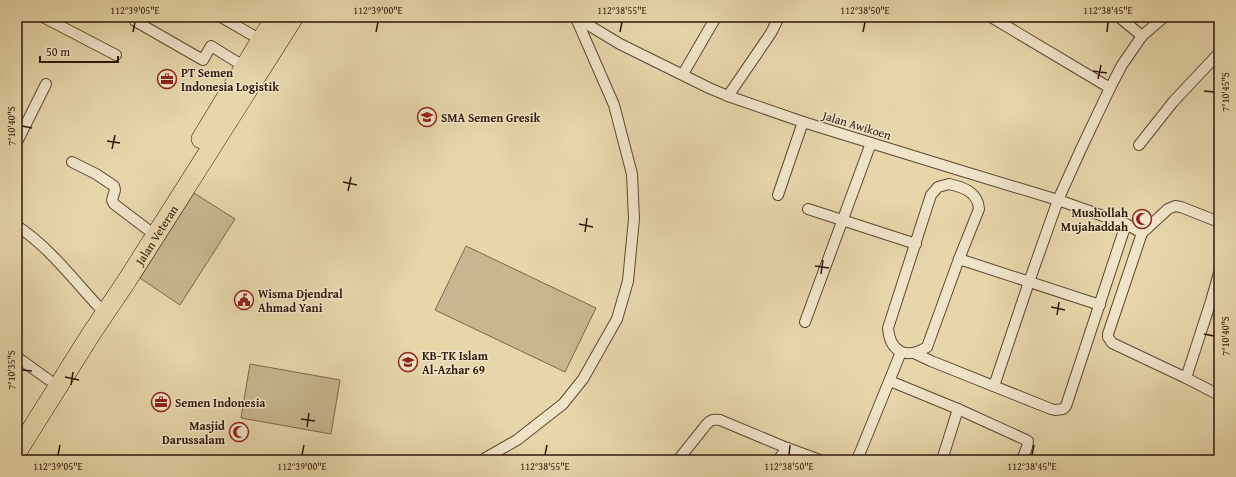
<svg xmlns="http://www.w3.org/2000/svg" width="1236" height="477" font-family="'Gentium Book Plus',serif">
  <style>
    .green { fill: #c7b68f; stroke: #7b664c }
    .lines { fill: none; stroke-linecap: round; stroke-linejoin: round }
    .street-casing { stroke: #5d4731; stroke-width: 12 }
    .highway-casing { stroke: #2f1709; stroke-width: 20 }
    .street { stroke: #efe4c8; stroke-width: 10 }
    .highway { stroke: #e6d6aa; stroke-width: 19 }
    .ticks { fill: none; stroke: #2f1709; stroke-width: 1.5 }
    .labels { text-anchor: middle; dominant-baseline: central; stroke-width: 3; stroke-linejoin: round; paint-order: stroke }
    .poi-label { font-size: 12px; font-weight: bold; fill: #2f1709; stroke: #efe4c8; text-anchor: start }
    .street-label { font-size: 12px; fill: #2f1709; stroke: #efe4c8 }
    .neatline { fill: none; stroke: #2f1709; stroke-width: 1.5 }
    .ticks-label { font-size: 10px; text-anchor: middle; fill: #2f1709 }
  </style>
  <rect width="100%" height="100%" fill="#e6d6aa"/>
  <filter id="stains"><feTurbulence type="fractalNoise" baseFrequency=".005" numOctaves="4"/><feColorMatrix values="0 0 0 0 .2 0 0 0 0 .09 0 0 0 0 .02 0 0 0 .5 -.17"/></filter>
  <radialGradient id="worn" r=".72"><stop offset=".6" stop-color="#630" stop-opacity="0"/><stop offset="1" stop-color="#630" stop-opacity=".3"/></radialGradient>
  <g class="green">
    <path d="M194,193L235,219L180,305L140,278Z"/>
    <path d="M466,246L596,308L565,372L435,310Z"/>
    <path d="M250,364L340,380L331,434L241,418Z"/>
  </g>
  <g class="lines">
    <defs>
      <g id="street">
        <path d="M43,17L116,55"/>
        <path d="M221,17L261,40"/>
        <path d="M575,17L620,44L709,88L728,96L803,122L962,171L1058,200L1126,224L1142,233"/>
        <path d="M991,17L1110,88"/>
        <path d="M1119,17L1142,36"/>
        <path d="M135,21L203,60L211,46L245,67"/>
        <path d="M683,74L716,17"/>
        <path d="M728,96L771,33L779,17"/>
        <path d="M17,142L46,84"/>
        <path d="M1139,145L1173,102L1219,53"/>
        <path d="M72,162L96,174L114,186L115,190L112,200L114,204L147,229"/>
        <path d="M949,184C963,187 978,192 979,209L959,259L927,347C906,360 890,352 888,328L931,195L938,187Z"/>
        <path d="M778,195L803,122"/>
        <path d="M808,209L916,244"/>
        <path d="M1219,222L1181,207L1175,206L1168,209L1142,233L1108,334V337L1112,343L1186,378L1219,395"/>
        <path d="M17,226C48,246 73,279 98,306"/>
        <path d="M959,259L1100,305"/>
        <path d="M805,322L871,143"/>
        <path d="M914,353L931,361L1051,409L1055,410L1063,409L1066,406L1126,224"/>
        <path d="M17,357L49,380"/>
        <path d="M1186,378L1211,301L1219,273"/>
        <path d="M890,381L958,409L1026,440L1028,441L1027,447L1022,460"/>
        <path d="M994,386L1029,282L1058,200L1081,149L1110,88L1122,65L1142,36L1164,17"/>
        <path d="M482,460L517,440L563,404L583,379L617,319L628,281L634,219L632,174L614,105L576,18"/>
        <path d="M678,460L706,425C710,420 713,419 720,420L787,448L820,460"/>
        <path d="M778,460L787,448"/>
        <path d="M857,460L901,352"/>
        <path d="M942,460L958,409"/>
      </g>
      <g id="highway">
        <path d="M201,139L261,40L276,17"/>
        <path id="s1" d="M17,452L91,334L126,282L294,17"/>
      </g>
    </defs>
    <use href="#street" class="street-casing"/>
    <use href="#highway" class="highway-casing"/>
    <use href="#street" class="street"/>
    <use href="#highway" class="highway"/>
  </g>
  <path class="ticks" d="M133,32L135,22M376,32L378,22M620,32L622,22M863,32L865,22M1107,32L1108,22M1093,71L1107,73M1098,79L1101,65M1204,91L1214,92M22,126L32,128M107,141L120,143M112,149L115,135M343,182L357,185M348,191L351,177M579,224L593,227M585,232L587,218M815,266L829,268M821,274L823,260M1051,307L1065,310M1057,315L1059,302M1204,334L1214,336M22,370L32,371M65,377L79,380M71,385L73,372M301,419L315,421M307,427L309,413M58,455L60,445M302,455L304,445M545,455L547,445M789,455L790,445M1032,455L1034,445"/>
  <defs>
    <symbol id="office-ring" viewBox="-11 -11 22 22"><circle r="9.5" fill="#efe4c8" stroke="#8f2418" stroke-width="1.5"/><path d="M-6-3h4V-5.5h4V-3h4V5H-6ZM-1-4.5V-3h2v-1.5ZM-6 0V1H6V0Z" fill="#8f2418"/></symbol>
    <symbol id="school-ring" viewBox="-11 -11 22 22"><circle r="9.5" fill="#efe4c8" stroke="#8f2418" stroke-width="1.5"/><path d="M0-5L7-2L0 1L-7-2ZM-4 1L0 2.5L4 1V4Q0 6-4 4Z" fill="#8f2418"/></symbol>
    <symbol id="mosque-ring" viewBox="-11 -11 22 22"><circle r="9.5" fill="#efe4c8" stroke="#8f2418" stroke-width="1.5"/><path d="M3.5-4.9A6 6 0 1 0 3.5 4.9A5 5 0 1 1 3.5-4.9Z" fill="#8f2418"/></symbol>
    <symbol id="civic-ring" viewBox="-11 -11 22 22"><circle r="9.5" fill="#efe4c8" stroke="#8f2418" stroke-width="1.5"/><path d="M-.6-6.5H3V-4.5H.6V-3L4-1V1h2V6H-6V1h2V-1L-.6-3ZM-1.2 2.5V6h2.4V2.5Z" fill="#8f2418"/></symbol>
  </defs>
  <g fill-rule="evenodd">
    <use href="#office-ring" x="156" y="68" width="22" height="22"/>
    <use href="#school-ring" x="416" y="106" width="22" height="22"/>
    <use href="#mosque-ring" x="1131" y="208" width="22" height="22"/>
    <use href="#civic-ring" x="233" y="289" width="22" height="22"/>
    <use href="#school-ring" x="397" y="351" width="22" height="22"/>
    <use href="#office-ring" x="150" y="391" width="22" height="22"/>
    <use href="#mosque-ring" x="228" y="421" width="22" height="22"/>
  </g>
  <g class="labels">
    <g class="poi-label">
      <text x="181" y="72">PT Semen<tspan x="181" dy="14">Indonesia Logistik</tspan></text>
      <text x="441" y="117">SMA Semen Gresik</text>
      <text x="1128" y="212" text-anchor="end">Mushollah<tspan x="1128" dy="14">Mujahaddah</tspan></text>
      <text x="258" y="293">Wisma Djendral<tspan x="258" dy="14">Ahmad Yani</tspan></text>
      <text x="422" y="355">KB-TK Islam<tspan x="422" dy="14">Al-Azhar 69</tspan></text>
      <text x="175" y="402">Semen Indonesia</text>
      <text x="225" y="425" text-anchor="end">Masjid<tspan x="225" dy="14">Darussalam</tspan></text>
    </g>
    <g class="street-label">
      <text transform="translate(857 125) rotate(17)">Jalan Awikoen</text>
      <text stroke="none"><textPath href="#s1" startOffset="258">Jalan Veteran</textPath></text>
    </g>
  </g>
  <rect width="1236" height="477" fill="none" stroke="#e6d6aa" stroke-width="44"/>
  <path d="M40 56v6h78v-6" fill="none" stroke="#2f1709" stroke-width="2"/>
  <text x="46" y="56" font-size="12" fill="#2f1709" stroke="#efe4c8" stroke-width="3" paint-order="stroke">50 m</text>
  <rect x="22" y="22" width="1192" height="433" class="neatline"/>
  <g class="ticks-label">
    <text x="135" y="14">112°39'05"E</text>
    <text x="378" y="14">112°39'00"E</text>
    <text x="622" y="14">112°38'55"E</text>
    <text x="865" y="14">112°38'50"E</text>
    <text x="1108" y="14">112°38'45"E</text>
    <text transform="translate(1225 92) rotate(-90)" y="4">7°10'45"S</text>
    <text transform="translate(11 126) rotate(-90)" y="4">7°10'40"S</text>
    <text transform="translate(1225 336) rotate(-90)" y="4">7°10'40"S</text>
    <text transform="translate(11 370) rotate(-90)" y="4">7°10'35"S</text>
    <text x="58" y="470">112°39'05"E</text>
    <text x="302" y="470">112°39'00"E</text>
    <text x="545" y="470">112°38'55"E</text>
    <text x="789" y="470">112°38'50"E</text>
    <text x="1032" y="470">112°38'45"E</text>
  </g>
  <rect width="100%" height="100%" filter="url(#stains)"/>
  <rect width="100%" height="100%" fill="url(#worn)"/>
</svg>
